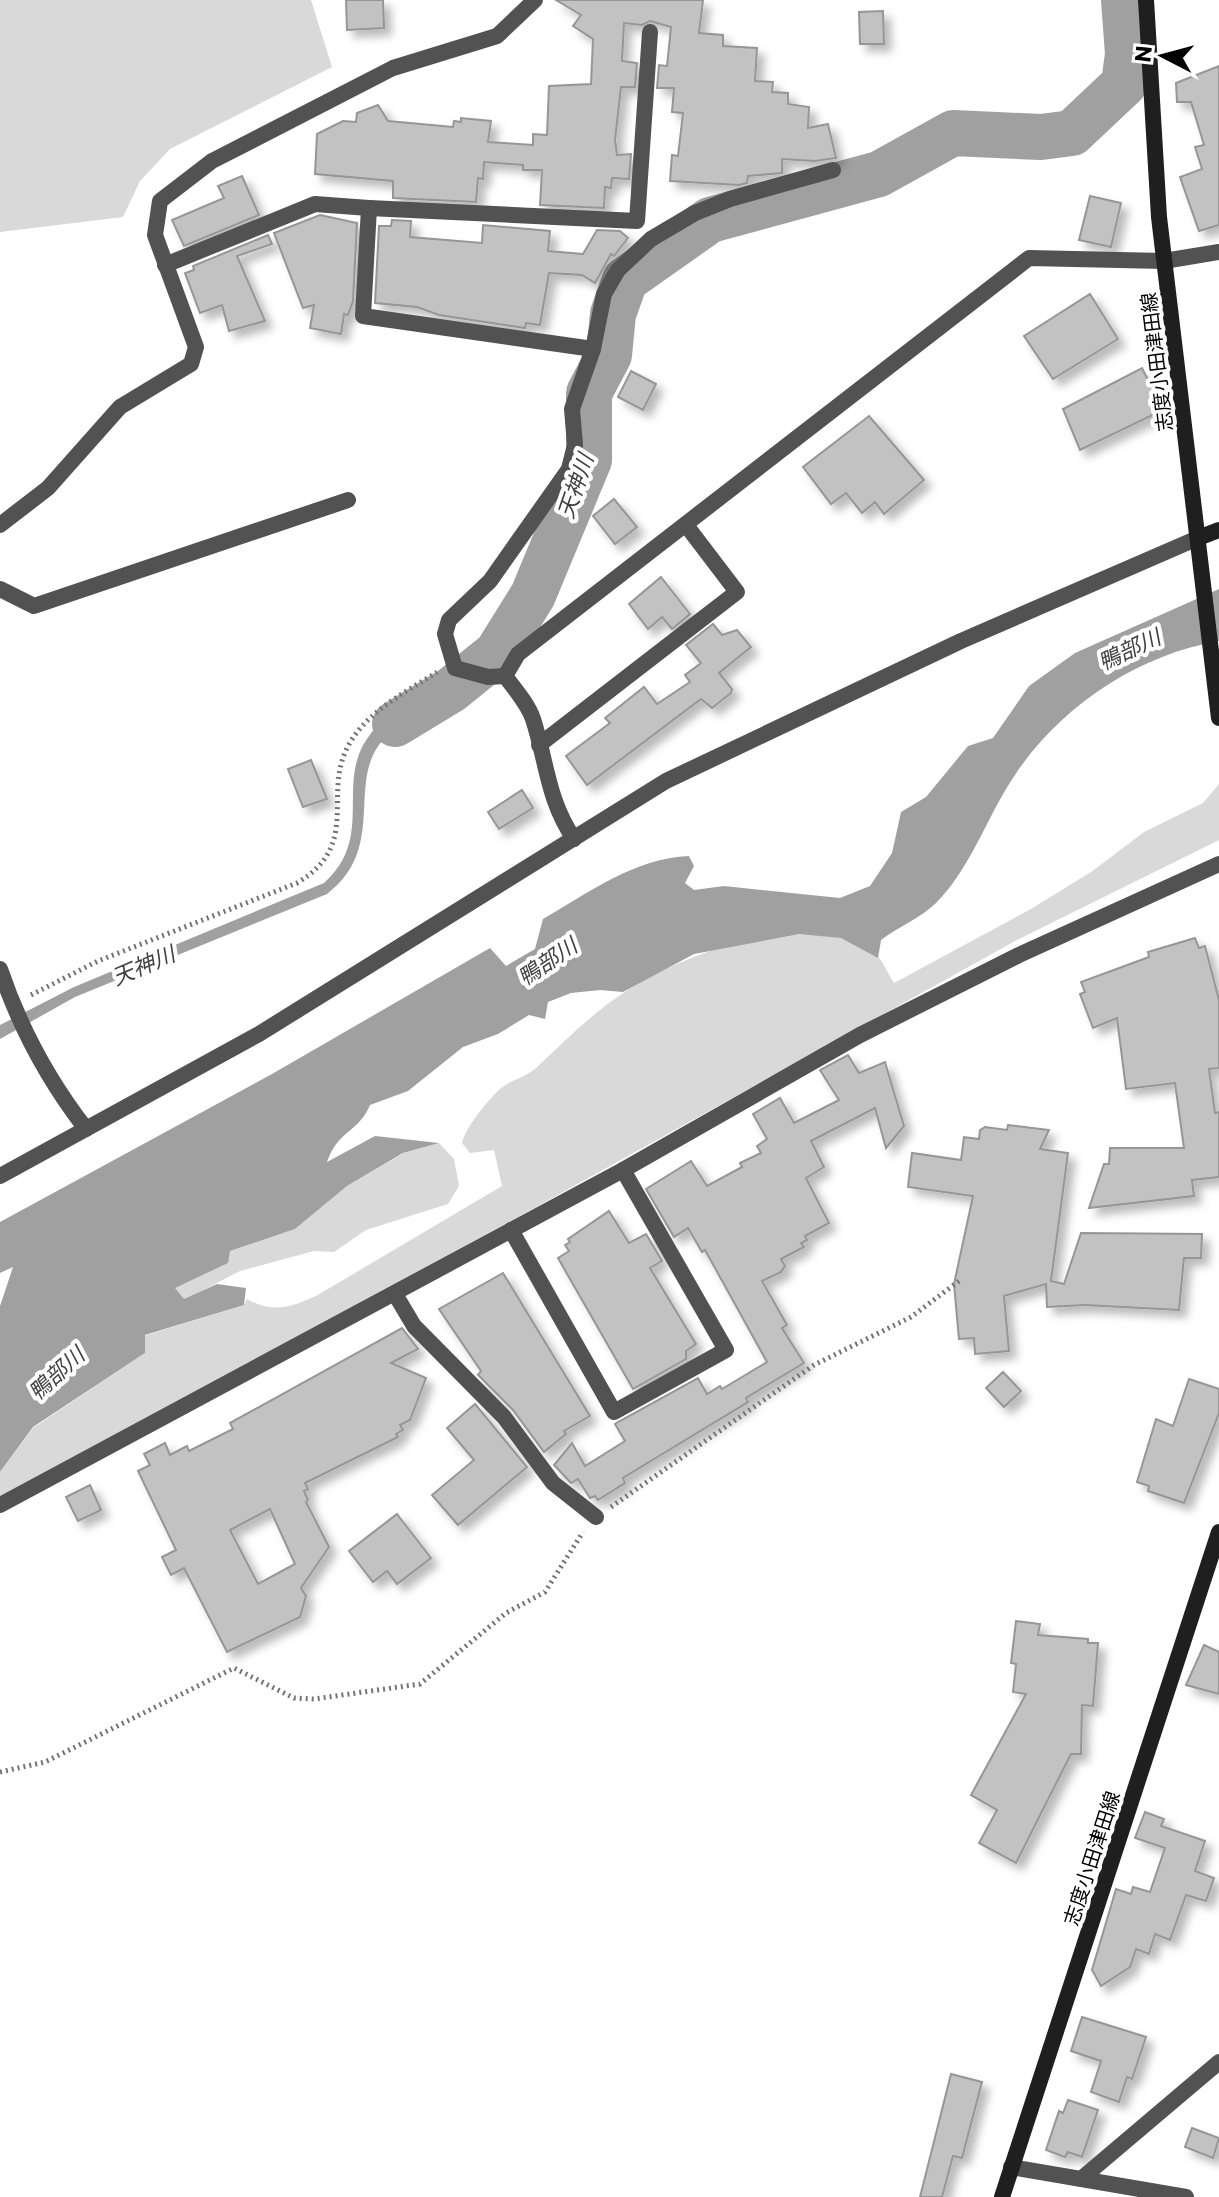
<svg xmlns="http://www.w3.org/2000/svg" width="1219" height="2197" font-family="Commissioner,'Noto Sans JP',sans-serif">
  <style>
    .green { fill: #d9d9d9 }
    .water { fill: #a0a0a0 }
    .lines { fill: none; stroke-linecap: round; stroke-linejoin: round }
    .river { stroke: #a0a0a0; stroke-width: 46 }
    .building { fill: #c2c2c2; stroke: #969696; stroke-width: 2; fill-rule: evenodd; filter: url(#shadow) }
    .path { stroke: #747474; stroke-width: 5; stroke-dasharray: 2 4; stroke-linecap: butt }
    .street { stroke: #525252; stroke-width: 16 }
    .secondary { stroke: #1f1f1f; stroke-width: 16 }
    .labels { text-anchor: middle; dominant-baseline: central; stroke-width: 8; stroke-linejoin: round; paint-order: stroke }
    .street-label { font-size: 20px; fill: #000; stroke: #fff }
    .water-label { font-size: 22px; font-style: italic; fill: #414141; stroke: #fff }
  </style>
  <defs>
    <filter id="shadow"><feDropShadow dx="7" dy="7" stdDeviation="4" flood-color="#0004"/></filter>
  </defs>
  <rect width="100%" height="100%" fill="#fff"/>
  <g class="green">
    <path d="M0,0H311L332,67L170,149L140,181L123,217L0,232Z"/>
    <path d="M1219,784V840L1017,940L518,1217L0,1496V1472L33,1428L145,1353L144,1336L244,1305L247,1299C273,1314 291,1307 316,1296L502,1186L494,1150L470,1153L462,1143C465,1128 488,1100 500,1089C510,1080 527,1077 537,1067C564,1042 593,1012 625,992C683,953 816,904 878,957C884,963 889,976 894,983L1031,909L1091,872L1144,832L1203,803Z"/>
    <path d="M439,1143L454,1159L459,1186L448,1204L366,1230L334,1252L314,1251L240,1271L184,1300L174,1288L227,1263L230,1251L295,1229L347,1186L404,1153Z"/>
  </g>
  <g class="water">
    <path d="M1219,589V641C1132,656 1051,713 1006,789C984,826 967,872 936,903C921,918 898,927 881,940L878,958L841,938L799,934L694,954L623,992L600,990L571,993L548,1002L545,1019L529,1015L498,1034L463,1047L408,1091L370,1105C358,1133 338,1130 327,1162L375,1136L439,1143L403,1153L347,1186L295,1229L230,1251L228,1263L175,1288L184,1299L217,1284L246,1288L244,1305L145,1335V1353L33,1427L0,1472V1306L13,1267L0,1273V1222L272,1074L490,948L506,966L535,949L543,919C588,893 635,858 689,856L694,866L685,883L694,890L724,886L840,898L870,886L892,853L901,812L926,797L968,746L993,738L1029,686L1075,653Z"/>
    <path d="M443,682L452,695C432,707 407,719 389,734C341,776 391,845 327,894L75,997L0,1039V1025L74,987L324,883C376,837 334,783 369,736C387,712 418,698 443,682Z"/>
  </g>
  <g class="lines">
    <path class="river" d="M395,724L451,690L497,653L533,595L589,460V393L609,355L613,314L625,280L710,220L879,174L953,133L1041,137L1072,133L1124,84L1128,54L1124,0"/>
  </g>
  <g class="building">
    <path d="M346,0H383L384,28L347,30Z"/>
    <path d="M556,0H703L699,33L723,35V46L757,48L755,81L773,82L772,92L788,93V104L809,107L808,128L828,124L836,158L815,161L782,159V173L748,176L747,183L739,185L670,181L672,155L678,156L683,113L672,112L674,88H657L659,65L667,66L671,27L650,21L642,25L624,23L622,61L637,63L635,87H621L615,140L617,155L631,154L629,179L612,178L611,188L605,187L604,208L540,205L542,170H523V165L484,162L483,179L478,178L476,202L393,198V181L315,174L317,134L343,121L356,122L357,113L378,105L388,121L453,127L454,121L461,122V118L491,121L488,142L533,145V134L547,135L549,86L591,84L593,39L573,26L581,15Z"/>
    <path d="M883,11L884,44H860L859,12Z"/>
    <path d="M1219,66V225L1199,231L1180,177L1202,169L1195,147L1204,145L1191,102H1177L1176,83Z"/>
    <path d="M242,176L259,215L184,246L172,220L224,198L218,186Z"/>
    <path d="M1090,196L1121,203L1111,247L1079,240Z"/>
    <path d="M320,215L357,223L353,301L348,315L344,314L341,334L310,328L314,305L303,308L274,233Z"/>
    <path d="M392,220L411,221L410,237L482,243L483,225L550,231L548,251L583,254L597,230L620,231L628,238L614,256L611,254L595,283L582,275L549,273L540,325L526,323L525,328L439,315L417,307L375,303L379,226H391Z"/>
    <path d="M268,235L272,244L237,256L265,321L229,331L222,305L200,313L185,273L194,270L193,266Z"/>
    <path d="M1090,294L1118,339L1053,379L1024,336Z"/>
    <path d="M1142,368L1163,410L1080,450L1063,409Z"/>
    <path d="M631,371L656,384L643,410L618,397Z"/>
    <path d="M869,416L924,480L884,514L875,502L862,513L846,493L831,504L803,467Z"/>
    <path d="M614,499L637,527L615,544L593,516Z"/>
    <path d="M661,577L690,614L672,629L662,617L648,629L629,604Z"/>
    <path d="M713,624L722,635L737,630L751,647L719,673L732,689L731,693L712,708L701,699L587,785L566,756L610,723L605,718L644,687L657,704L690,682L685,675L701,663L686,645Z"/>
    <path d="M311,760L327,799L303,807L288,769Z"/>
    <path d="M522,790L533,808L499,829L488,812Z"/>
    <path d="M1195,938L1199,948L1205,946L1219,1000V1068L1209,1069L1215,1113L1219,1112V1177L1192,1180L1194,1196L1089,1208L1104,1164H1109L1110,1148H1184L1175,1083L1126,1089L1117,1018L1093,1028L1080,994L1085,992L1081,982L1149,957L1148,952Z"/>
    <path d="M848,1055L859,1073L885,1062L904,1126L886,1148L875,1108L811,1141L824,1167L806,1178L829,1223L805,1236L807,1240L801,1243L804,1247L781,1259L785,1266L781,1272L762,1281L787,1325L782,1328L804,1363L746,1398L748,1402L623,1478L625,1483L598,1500L595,1496L590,1498L578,1479L571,1483L554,1465L572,1443L585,1466L625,1441L615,1424L618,1422L698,1378L707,1394L720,1386L722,1389L767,1362L705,1250L702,1252L688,1228L674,1237L646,1189L691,1161L707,1186L742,1167L740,1163L761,1153L757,1146L767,1139L753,1114L780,1098L794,1123L839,1100L820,1070Z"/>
    <path d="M1008,1125L1049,1130L1040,1149L1068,1153L1051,1281L1064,1284L1081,1233L1202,1234L1201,1258H1184L1179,1310L1085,1305L1047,1307L1046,1284L1004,1296L1009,1351L975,1354L974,1338L959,1339L954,1284L973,1196L908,1187L912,1153L961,1160L964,1137L979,1139L980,1130L985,1127L1007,1130Z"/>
    <path d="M609,1211L629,1243L646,1234L662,1261L650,1268L696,1344L686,1351V1359L633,1389L558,1258L569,1251L565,1245L570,1242L568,1239Z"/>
    <path d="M503,1273L590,1416L564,1431L566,1434L544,1452L513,1410L478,1375L481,1371L439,1309Z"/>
    <path d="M402,1328L418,1349L391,1363L426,1378L410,1420L400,1425L403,1430L396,1434L398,1437L305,1483L308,1489L304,1491L308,1500L306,1502L329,1547L301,1588L306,1596L300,1617L227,1652L184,1568L171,1575L162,1557L176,1550L138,1471L150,1465L144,1454L165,1443L170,1455L187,1446L189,1451L233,1429L230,1423ZM270,1509L295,1564L258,1584L230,1530Z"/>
    <path d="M1003,1372L1021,1391L1004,1407L986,1388Z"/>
    <path d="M1189,1379L1219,1389V1413L1184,1503L1148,1491L1149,1486L1137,1482L1156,1419L1173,1426Z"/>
    <path d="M475,1404L527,1467L458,1525L432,1495L474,1460L447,1428Z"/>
    <path d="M90,1485L101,1510L78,1521L66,1497Z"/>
    <path d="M397,1514L431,1558L397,1584L387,1571L373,1582L349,1551Z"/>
    <path d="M1016,1621L1040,1624L1038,1635L1088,1639V1643H1098L1093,1706L1082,1705L1081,1754H1071L1016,1863L979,1843L997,1810L971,1795L1026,1694L1013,1692L1016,1664L1011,1663Z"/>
    <path d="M1204,1645L1219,1652V1694L1186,1685Z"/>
    <path d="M1145,1812L1164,1819L1161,1826L1205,1841L1195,1871L1214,1878L1206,1901L1186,1895L1170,1940L1155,1934L1149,1954L1136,1949L1130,1967L1101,1986L1092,1970L1116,1889L1131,1894L1133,1887L1150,1892L1165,1848L1135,1838Z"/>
    <path d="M1082,2017L1146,2037L1132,2079L1127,2077L1119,2102L1091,2092L1101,2061L1071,2051Z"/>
    <path d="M951,2074L982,2082L962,2158L953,2156L942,2197H920Z"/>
    <path d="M1068,2100L1098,2110L1082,2157L1068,2152L1065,2157L1046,2150L1059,2111L1063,2113Z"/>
    <path d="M1192,2128L1219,2138L1213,2158L1185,2147Z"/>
  </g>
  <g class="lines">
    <g class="path">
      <path d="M31,995L98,961L297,883C364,843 319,792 351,741C371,709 406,692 437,672"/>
      <path d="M611,1507L814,1365L911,1317L959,1281"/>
      <path d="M0,1772L45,1762L234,1668L294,1698L314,1699L420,1684L506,1613L545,1592L583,1532"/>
    </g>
    <g class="street">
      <path d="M369,208L637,221L650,32"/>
      <path d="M165,265L315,204L369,208L363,316L593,349"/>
      <path d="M0,525L48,488L120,407L191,364L196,347L155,235L160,201L212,161L393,68L497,36L535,0"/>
      <path d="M0,589L34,606L348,500"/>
      <path d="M505,676L518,654L1029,258L1164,261L1219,252"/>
      <path d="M539,745L737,592L686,525"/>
      <path d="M574,839C547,799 547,762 533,719C528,704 514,688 505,676L488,677L455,668L445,634L449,620L490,581L569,469L575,445L572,409L593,349L604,294L618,270L651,239L695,213L730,199L833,170"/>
      <path d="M0,969C20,1028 48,1080 86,1129"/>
      <path d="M0,1176L259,1034L666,781L961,641L1198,538"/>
      <path d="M511,1230L614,1412L726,1350L623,1170"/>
      <path d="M395,1294L414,1326L504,1417L553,1483L596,1517"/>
      <path d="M0,1505L623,1170L860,1035L1019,955L1219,864"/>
      <path d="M1011,2167L1186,2197"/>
      <path d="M1081,2179L1219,2062"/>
    </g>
    <g class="secondary">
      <path d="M1146,0L1159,217L1219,718"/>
      <path d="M1198,538L1219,530"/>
      <path d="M1002,2197L1219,1532"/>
    </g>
  </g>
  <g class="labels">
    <g class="street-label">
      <text transform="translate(1156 362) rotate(-97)">志度小田津田線</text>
      <text transform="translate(1091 1858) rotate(-72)">志度小田津田線</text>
    </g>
    <g class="water-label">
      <text transform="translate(575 486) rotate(-71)">天神川</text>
      <text transform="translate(1129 649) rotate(-25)">鴨部川</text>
      <text transform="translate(547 961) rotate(-34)">鴨部川</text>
      <text transform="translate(143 965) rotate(-23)">天神川</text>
      <text transform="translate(56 1373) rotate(-42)">鴨部川</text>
    </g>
  </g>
  <g transform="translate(1163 56) rotate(276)" stroke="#ffffff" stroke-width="6" paint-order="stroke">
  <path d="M0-6L14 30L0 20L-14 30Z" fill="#000000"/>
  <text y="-12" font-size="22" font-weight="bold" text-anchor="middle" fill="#000000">N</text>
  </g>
</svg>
